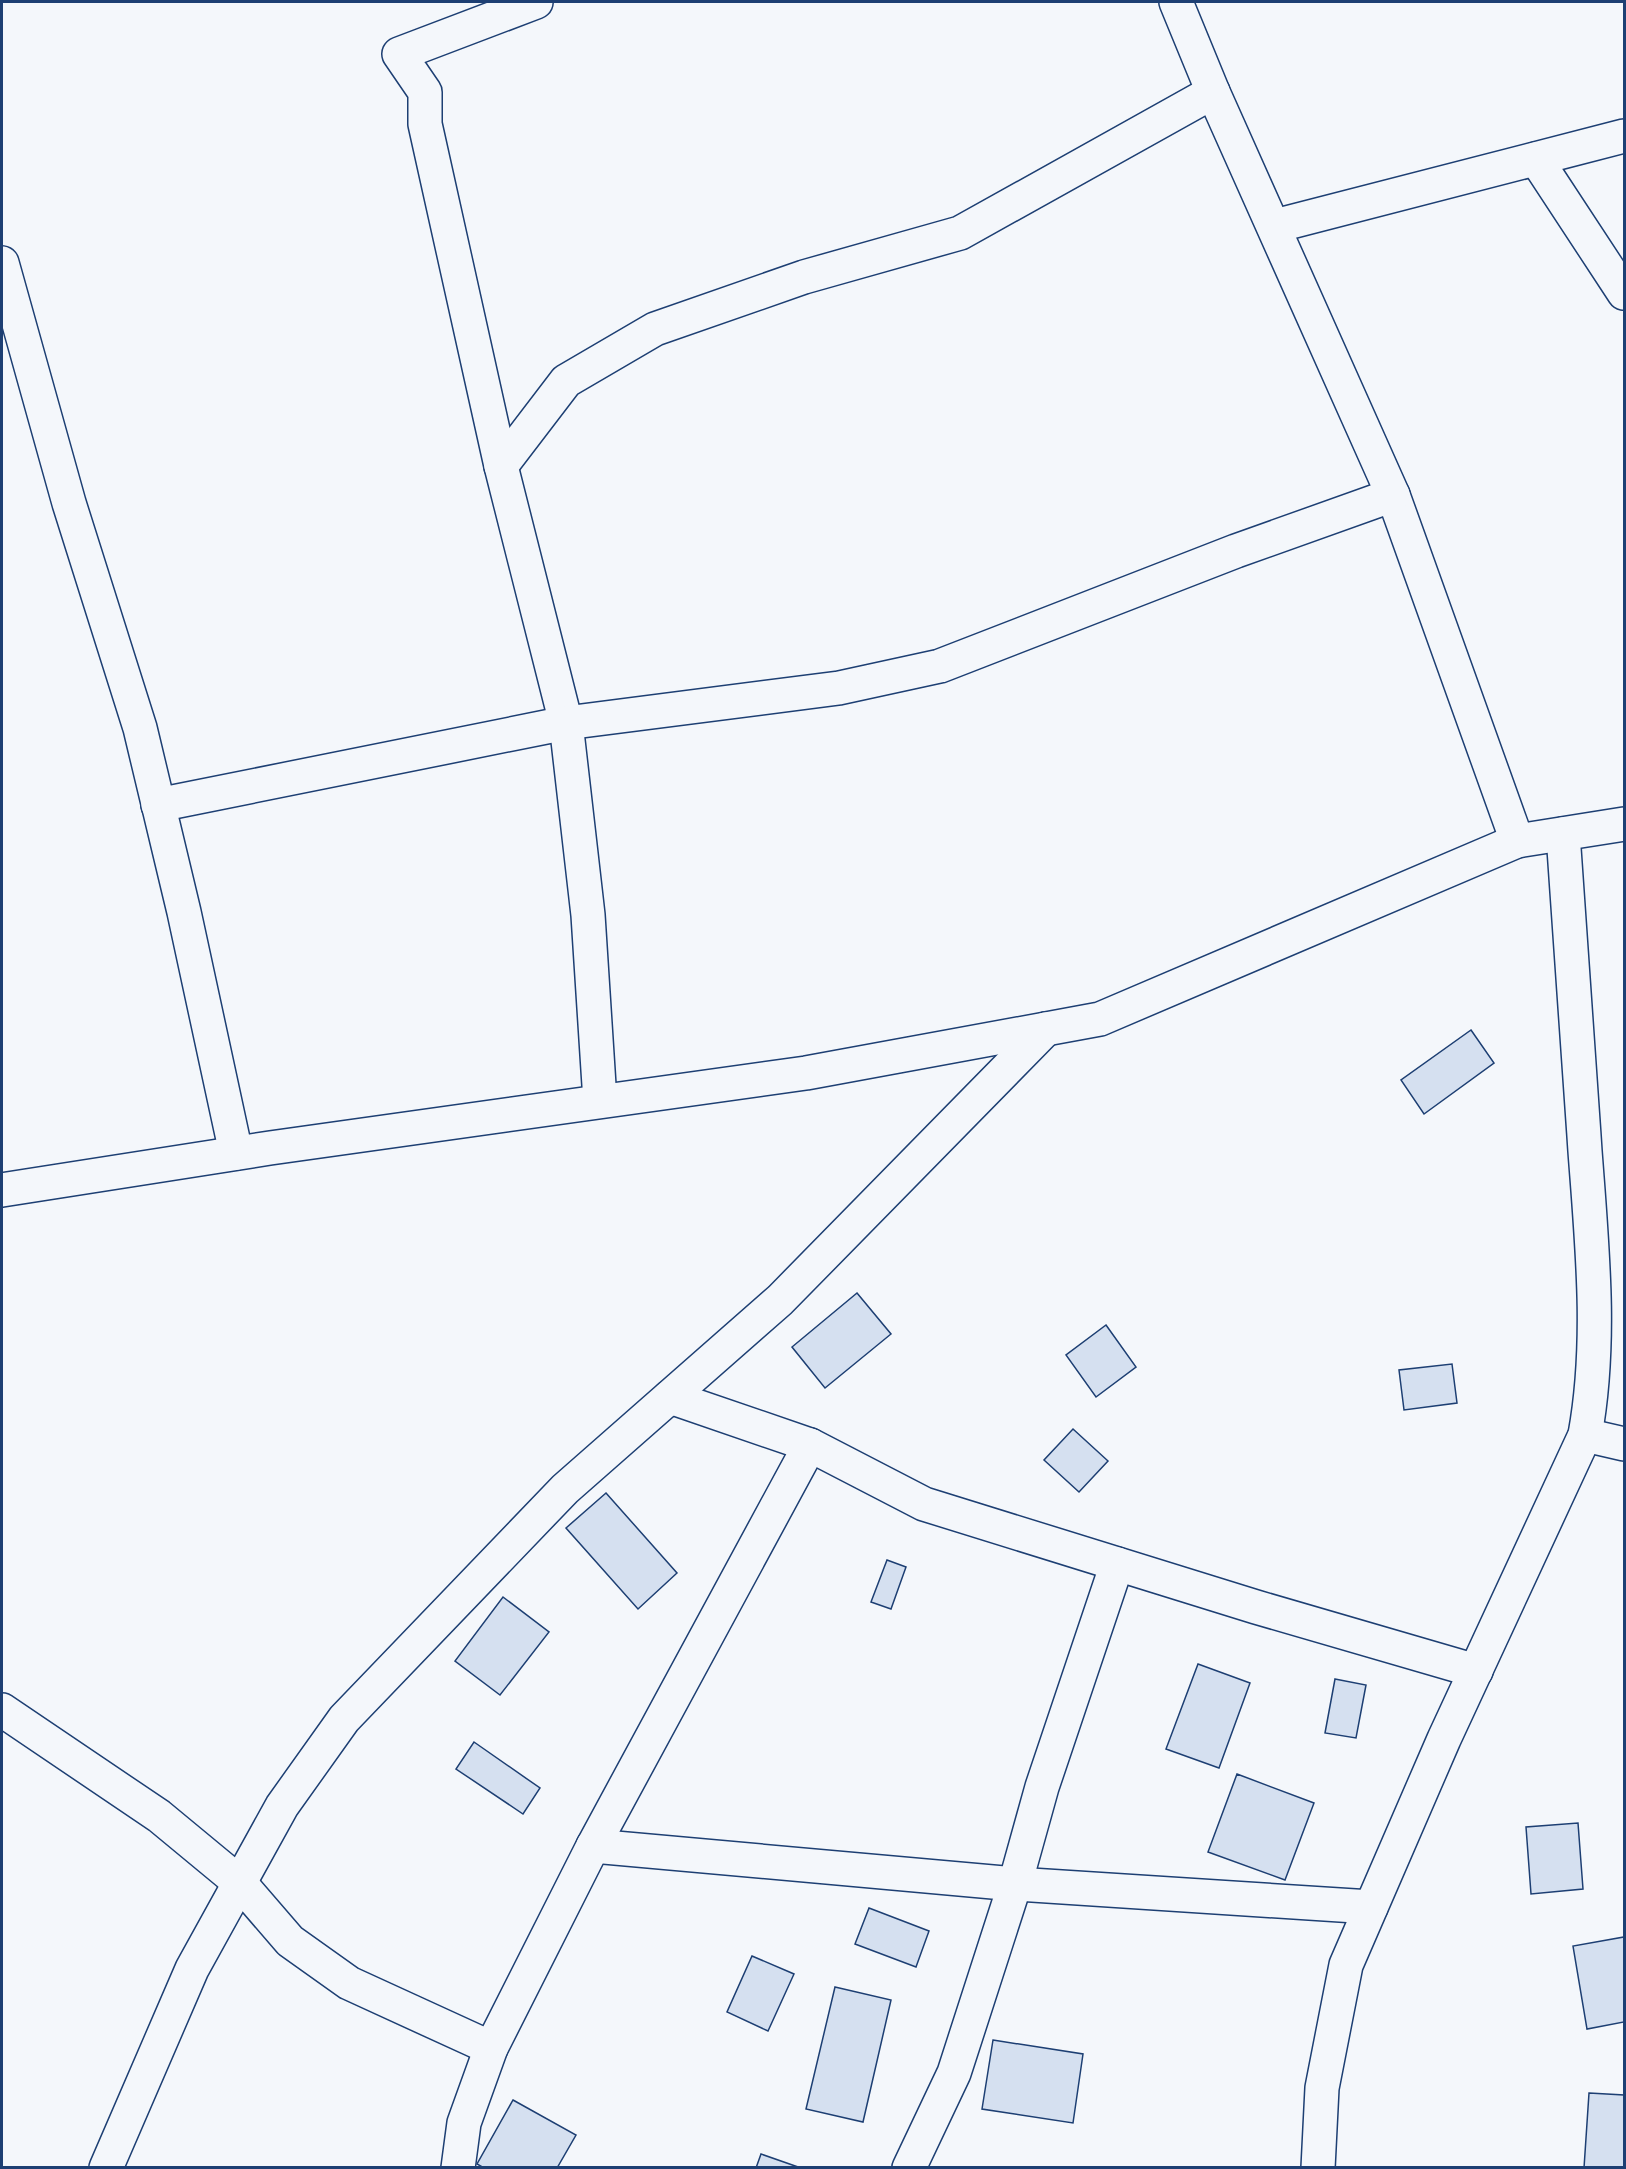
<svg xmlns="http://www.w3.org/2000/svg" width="1626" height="2169" font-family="'Nunito Sans',sans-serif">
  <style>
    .building { fill: #d5e0f0; stroke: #1d3f73; stroke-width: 1.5 }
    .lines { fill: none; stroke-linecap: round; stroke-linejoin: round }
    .minor-casing { stroke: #1d3f73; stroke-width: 36 }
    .minor { stroke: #f4f7fb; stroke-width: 33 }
  </style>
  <rect width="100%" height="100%" fill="#f4f7fb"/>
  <g class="building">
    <path d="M1471,1030L1494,1063L1424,1114L1401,1080Z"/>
    <path d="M857,1293L891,1334L825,1388L792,1347Z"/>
    <path d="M1106,1325L1136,1367L1096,1397L1066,1355Z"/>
    <path d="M1452,1364L1457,1403L1404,1410L1399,1370Z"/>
    <path d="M1073,1429L1108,1461L1079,1492L1044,1460Z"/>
    <path d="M606,1493L677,1573L638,1609L566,1528Z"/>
    <path d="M887,1560L906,1567L891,1609L871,1602Z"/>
    <path d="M503,1597L549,1632L500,1695L455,1661Z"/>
    <path d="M1198,1664L1250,1683L1219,1768L1166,1749Z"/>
    <path d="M1335,1679L1366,1685L1356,1738L1325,1733Z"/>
    <path d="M474,1742L540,1788L523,1814L456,1769Z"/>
    <path d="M1237,1774L1314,1803L1285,1880L1208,1852Z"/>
    <path d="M1578,1823L1583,1889L1531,1894L1526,1827Z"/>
    <path d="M869,1908L929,1931L916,1967L855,1944Z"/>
    <path d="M1624,1937V2022L1587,2029L1573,1946Z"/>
    <path d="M752,1956L794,1974L768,2031L727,2012Z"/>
    <path d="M835,1987L891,2000L863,2122L806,2109Z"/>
    <path d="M993,2040L1083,2054L1073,2123L982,2109Z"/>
    <path d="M1589,2093L1624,2095V2168H1584Z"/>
    <path d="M513,2100L576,2135L557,2168H484L477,2164Z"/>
    <path d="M761,2154L801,2168H756Z"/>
  </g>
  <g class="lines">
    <defs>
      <g id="minor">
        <path d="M536,2L399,54L425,92V124L501,466L566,723L588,915L600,1101"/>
        <path d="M1176,2L1213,92L1393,495L1517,841"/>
        <path d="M1536,159L1624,293"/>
        <path d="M1275,226L1624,136"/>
        <path d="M2,263L69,503L140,728L184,912L236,1153"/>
        <path d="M501,466L566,381L655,329L804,277L960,233L1213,92"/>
        <path d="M158,805L566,723L839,688L940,666L1236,551L1393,495"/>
        <path d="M2,1190L270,1148L806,1073L1100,1019L1517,841L1624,824"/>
        <path d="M670,1397L810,1445L924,1504L1256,1607L1476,1671"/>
        <path d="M1585,1435L1624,1444"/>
        <path d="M2,1710L159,1816L240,1883L290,1941L349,1983L491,2048"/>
        <path d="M593,1846L1015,1884L1371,1907"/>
        <path d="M106,2168L192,1969L282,1806L344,1719L565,1489L780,1300L1046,1029"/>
        <path d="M458,2168L464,2123L491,2048L593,1846L810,1445"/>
        <path d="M909,2168L954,2073L1015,1884L1042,1787L1117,1564"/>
        <path d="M1318,2168L1322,2088L1346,1965L1444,1739L1585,1435C1602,1342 1592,1245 1585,1151C1578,1045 1570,939 1563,834"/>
      </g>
    </defs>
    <use href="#minor" class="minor-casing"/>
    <use href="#minor" class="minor"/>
  </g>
  <rect width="1626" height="2169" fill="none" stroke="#1d3f73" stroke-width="6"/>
</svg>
